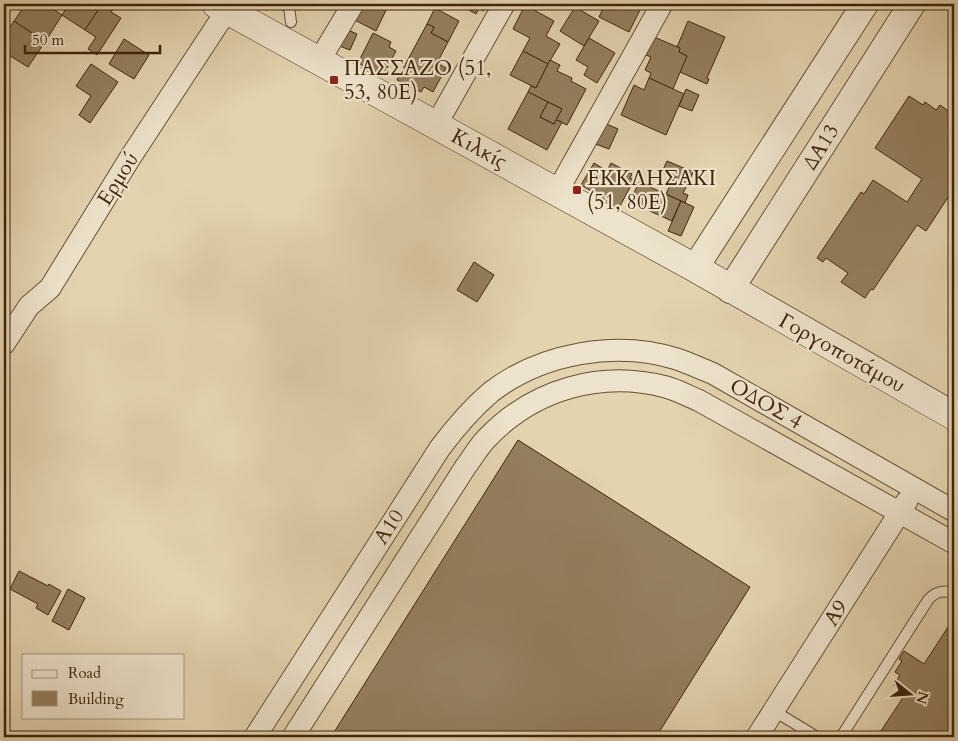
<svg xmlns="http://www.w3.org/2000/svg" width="958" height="741" font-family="Cardo,serif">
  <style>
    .building { fill: #947f5f; stroke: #3f2408 }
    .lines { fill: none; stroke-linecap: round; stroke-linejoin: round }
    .service-casing { stroke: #685032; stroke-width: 12 }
    .minor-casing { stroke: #685032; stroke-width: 23 }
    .tertiary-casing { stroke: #685032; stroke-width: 28 }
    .secondary-casing { stroke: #3f2408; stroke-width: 29 }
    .service { stroke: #ede2cb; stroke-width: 10 }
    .minor { stroke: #ede2cb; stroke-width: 21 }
    .tertiary { stroke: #ede2cb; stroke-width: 26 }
    .secondary { stroke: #ede2cb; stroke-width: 28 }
    .poi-dot { fill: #8f2418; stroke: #ede2cb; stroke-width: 2 }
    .labels { text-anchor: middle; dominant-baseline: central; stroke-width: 4.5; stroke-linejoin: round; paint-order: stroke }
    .poi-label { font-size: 21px; fill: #3f2408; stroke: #ede2cb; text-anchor: start }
    .street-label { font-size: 21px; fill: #3f2408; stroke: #ede2cb }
  </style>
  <rect width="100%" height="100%" fill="#e3d3af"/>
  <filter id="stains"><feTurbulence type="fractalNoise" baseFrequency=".004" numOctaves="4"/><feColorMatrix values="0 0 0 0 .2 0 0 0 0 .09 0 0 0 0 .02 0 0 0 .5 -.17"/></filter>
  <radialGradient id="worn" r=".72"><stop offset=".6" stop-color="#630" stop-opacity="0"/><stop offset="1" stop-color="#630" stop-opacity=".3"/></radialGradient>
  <g class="building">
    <path d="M26,4H45L62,15L45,42L14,21Z"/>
    <path d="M69,4H102L85,30L62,15Z"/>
    <path d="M102,4H117L111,12L121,18L97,55L88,49L96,37L85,30Z"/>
    <path d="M358,4H389L376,31L351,18Z"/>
    <path d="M459,4H487L483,11L479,8L476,14Z"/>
    <path d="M605,4H643L629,32L599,17Z"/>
    <path d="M525,5L554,21L546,36L560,44L548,64L523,51L530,38L513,29Z"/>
    <path d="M575,7L599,21L584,46L560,31Z"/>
    <path d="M435,8L459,21L448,42L431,33L434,27L427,24Z"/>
    <path d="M14,21L45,42L28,67L4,52V37Z"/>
    <path d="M688,21L725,37L707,78L709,79L707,84L680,72L687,56L679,52L680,48L677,47Z"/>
    <path d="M427,24L434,27L431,33L448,42L437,63L446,68L433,92L424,87L421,92L397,80Z"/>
    <path d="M341,27L357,34L350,50L334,44Z"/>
    <path d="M373,33L391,42L389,47L396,51L383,76L358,63Z"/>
    <path d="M654,37L680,48L679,52L687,56L673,89L649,78L651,73L645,70L651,57L646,55Z"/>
    <path d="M589,38L615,53L597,83L584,75L588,67L576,60Z"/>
    <path d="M124,39L149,55L134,79L109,64Z"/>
    <path d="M523,51L548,64L536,88L510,75Z"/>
    <path d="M550,60L560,65L557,71L572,78L571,81L586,89L567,125L556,120L562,109L528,92L531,86L536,88Z"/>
    <path d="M91,64L118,82L90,123L79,115L91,96L76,86Z"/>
    <path d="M649,78L684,94L666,135L621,115L634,85L644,90Z"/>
    <path d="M686,89L699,95L692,111L679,106Z"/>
    <path d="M528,92L548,102L540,117L554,124L556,120L562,122L547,150L508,129Z"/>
    <path d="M909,96L923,105L925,102L936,110L940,105L954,115V188L926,231L917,225L873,290L871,289L865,298L841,282L848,273L826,258L823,262L817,258L861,192L864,194L873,180L907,202L922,179L875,148Z"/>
    <path d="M548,102L562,109L554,124L540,117Z"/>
    <path d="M602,122L618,129L609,149L593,143Z"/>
    <path d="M667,161L693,172L688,184L662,172Z"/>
    <path d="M594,163L607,171L611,163L632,174L630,178L634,180L614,217L602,210L608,201L581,185Z"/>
    <path d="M674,177L688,184L683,193L688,195L685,203L666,194Z"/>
    <path d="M639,182L681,201L672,221L630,202Z"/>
    <path d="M681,201L694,207L681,236L668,231Z"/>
    <path d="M474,262L494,275L477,302L457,290Z"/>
    <path d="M518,440L750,587L656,737H331Z"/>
    <path d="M19,571L48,586L49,584L61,591L48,615L36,608L38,604L10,589Z"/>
    <path d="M68,589L85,598L69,630L52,621Z"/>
    <path d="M950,624L954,627V737H877L906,693L894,685L900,675L895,672L902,661L899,659L904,651L924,664Z"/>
  </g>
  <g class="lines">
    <defs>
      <g id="service">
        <path d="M283,4L289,7L291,22"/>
        <path d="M774,711L817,737"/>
        <path d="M841,737L928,600C936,591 944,590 954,593"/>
      </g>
      <g id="minor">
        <path d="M319,61L353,4"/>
        <path d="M436,125L504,4"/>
        <path d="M557,192L662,4"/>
        <path d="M4,344L29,306L50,288L130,158L227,10"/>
        <path d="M255,737L440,448C455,428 471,409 491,392C542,353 616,340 677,359C689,363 701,369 712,373L954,511"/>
        <path d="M293,737L466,466C473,457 479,446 487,438C534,389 601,370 666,387C677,390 688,396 698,400L954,543"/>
        <path d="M757,737L907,501"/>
      </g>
      <g id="tertiary">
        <path d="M695,268L865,4"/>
        <path d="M730,290L912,4"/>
      </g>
      <path id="secondary" d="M216,4L695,268L954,416"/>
    </defs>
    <use href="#service" class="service-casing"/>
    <use href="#minor" class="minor-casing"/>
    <use href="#tertiary" class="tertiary-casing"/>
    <use href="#secondary" class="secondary-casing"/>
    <use href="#service" class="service"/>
    <use href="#minor" class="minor"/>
    <use href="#tertiary" class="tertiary"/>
    <use href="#secondary" class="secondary"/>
  </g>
  <g class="poi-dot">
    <rect x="329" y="75" width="10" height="10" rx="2.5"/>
    <rect x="572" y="185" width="10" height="10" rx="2.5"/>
  </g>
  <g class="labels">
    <g class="poi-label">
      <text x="344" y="68">ΠΑΣΣΑΖΟ (51,<tspan x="344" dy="24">53, 80Ε)</tspan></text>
      <text x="587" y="178">ΕΚΚΛΗΣΑΚΙ<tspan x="587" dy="24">(51, 80Ε)</tspan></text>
    </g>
    <g class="street-label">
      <text transform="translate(821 147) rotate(-58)">ΔΑ13</text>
      <text transform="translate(479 149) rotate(29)">Κιλκίς</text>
      <text transform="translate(118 179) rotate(-58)">Ερμού</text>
      <text transform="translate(842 353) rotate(29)">Γοργοποτάμου</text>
      <text transform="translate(766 404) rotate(30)">ΟΔΟΣ 4</text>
      <text transform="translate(389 527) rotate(-57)">Α10</text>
      <text transform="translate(836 613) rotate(-58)">Α9</text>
    </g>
  </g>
  <rect width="958" height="741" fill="none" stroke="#e3d3af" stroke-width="20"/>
  <rect x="5" y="5" width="948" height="731" fill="none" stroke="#3f2408" stroke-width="2.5"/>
  <rect x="10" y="10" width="938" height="721" fill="none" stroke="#3f2408"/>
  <rect x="22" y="654" width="162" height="65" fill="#ede2cb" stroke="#a7967d"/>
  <rect x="32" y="670" width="25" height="8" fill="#ede2cb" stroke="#a7967d"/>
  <text x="68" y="678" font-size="15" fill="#3f2408">Road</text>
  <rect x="32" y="691" width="25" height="15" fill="#947f5f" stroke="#a7967d"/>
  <text x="68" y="704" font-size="15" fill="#3f2408">Building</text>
  <g transform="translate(910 694) rotate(107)" stroke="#ede2cb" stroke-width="4" paint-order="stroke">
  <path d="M0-4L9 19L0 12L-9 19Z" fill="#3f2408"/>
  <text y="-8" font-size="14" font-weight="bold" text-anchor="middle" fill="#3f2408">N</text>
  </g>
  <path d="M25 45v8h135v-8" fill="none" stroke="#3f2408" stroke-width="2.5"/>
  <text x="32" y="45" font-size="15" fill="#3f2408" stroke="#ede2cb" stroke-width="4" paint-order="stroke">50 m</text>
  <rect width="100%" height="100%" filter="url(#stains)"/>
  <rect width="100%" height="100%" fill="url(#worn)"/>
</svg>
